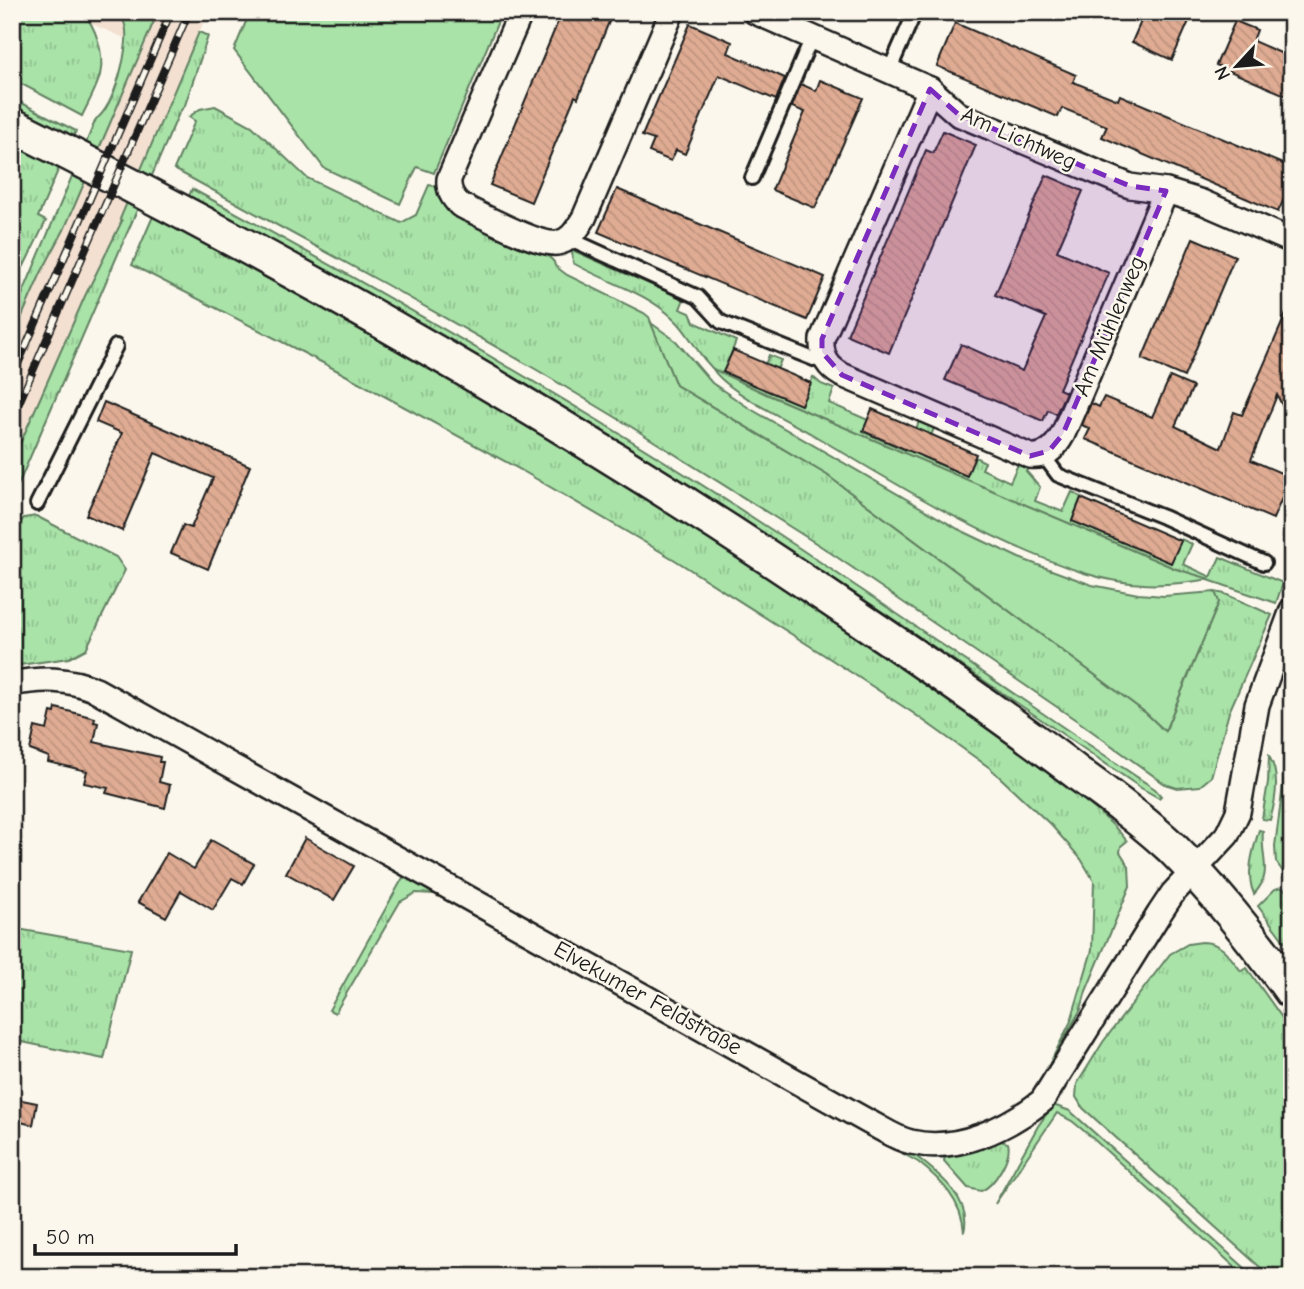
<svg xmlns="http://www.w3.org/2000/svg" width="1304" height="1289" font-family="'Comic Neue',sans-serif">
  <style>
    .built { fill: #f3e0d1 }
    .grass { fill: url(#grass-tufts); stroke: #628062; stroke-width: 2 }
    .park { fill: #a9e3a8; stroke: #628062; stroke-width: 2 }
    .building { fill: url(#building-back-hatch); stroke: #1c1c1c; stroke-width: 2 }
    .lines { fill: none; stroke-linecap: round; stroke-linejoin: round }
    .service-casing { stroke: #1c1c1c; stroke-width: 18 }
    .minor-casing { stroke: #1c1c1c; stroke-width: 28 }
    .secondary-casing { stroke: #1c1c1c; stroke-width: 38 }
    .service { stroke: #fbf7ec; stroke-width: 12 }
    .minor { stroke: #fbf7ec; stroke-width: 23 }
    .secondary { stroke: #fbf7ec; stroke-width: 33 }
    .rail-casing { stroke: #1c1c1c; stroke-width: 8 }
    .rail { stroke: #fbf7ec; stroke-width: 5; stroke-dasharray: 16; stroke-linecap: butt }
    .marked { fill: #7b2cbf; fill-opacity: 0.2; stroke: #7b2cbf; stroke-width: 5; stroke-dasharray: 14 9; stroke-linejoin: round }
    .labels { text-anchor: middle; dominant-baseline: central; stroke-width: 5; stroke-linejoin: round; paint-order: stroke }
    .street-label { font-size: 23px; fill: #1c1c1c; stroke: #fbf7ec }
  </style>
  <defs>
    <pattern id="grass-tufts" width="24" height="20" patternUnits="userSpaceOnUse" patternTransform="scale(1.75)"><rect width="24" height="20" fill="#a9e3a8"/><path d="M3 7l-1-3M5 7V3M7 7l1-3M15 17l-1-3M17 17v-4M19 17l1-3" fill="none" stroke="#91c290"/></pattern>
    <pattern id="building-back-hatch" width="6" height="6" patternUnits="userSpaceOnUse" patternTransform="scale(1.75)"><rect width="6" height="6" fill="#dfab93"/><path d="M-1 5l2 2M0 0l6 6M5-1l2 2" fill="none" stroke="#bf937e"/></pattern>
  </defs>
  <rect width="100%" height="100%" fill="#fbf7ec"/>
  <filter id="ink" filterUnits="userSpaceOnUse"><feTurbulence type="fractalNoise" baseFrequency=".0143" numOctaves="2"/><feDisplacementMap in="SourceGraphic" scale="14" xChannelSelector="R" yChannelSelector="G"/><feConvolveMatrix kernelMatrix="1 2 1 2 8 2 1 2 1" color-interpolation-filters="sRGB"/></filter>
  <g filter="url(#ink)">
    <path class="built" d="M64,12H208L120,218L123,220L85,296L12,462V339L41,273L64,230L143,46Z"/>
    <g class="grass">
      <path d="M12,12H82C96,26 105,55 100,75C97,88 88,103 82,116L12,79Z"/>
      <path d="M122,12H158L64,230L41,273L12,339V319L96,119C114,108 131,45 125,25C124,21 122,18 120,15Z"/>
      <path d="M199,32L208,36L185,105L179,113L12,499V462L85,296L122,221L120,219Z"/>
      <path d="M12,98L76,131L73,137L12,106Z"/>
      <path d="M215,106L252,126L307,178L401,223L416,215L429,185L435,186L443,204L450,210L545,252L554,262L555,266L567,275L644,313L649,317L676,385L827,475L1146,713L1165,731L1219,602L1215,592L1225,594L1272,615L1229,712L1211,777L1200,786L1177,788L1165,784L1079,722L822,547L622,421L537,370L385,284L174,169L195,121L189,117L200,109Z"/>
      <path d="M12,144L59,168L38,217L46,221L24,266L18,239L12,226Z"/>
      <path d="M192,189C385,293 575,402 758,521C892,608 1022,701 1155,789L1161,796L1159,798L1141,788C923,638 703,488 475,354C381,300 285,248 189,196Z"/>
      <path d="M154,214C417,352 673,505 916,676C964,709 1011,743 1057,780C1081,798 1108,817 1127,841L1121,846L1120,852L1129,866L1130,886L1086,991L1081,1009L1046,1071L1071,1021L1092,950L1094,881L1081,859L1051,825L990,768L913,713L832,660L675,560L521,470L325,364L132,265Z"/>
      <path d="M572,250L684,299L680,309L690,313L694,322L736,341L724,372L756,386L769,355L781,360L768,391L801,405L813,377L821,384L834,389L829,403L868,420L863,432L907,451L920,419L935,426L922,457L966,476L975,457L985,462L982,469L1010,482L1019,462L1030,467L1026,471L1040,487L1035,501L1063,512L1072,492L1081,497L1072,521L1171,563L1181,539L1192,544L1183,564L1211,577L1220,557L1283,583L1276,603L1176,569L719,374C698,358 691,334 674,319C646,292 606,282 573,263Z"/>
      <path d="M36,516L116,557L125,570L86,649L69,658L12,666V532L24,518Z"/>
      <path d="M1289,728L1292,729V884L1276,862L1275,846L1283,786L1284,747L1289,743L1285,733Z"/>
      <path d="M1269,756C1280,774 1276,800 1270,820L1262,819L1268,782Z"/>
      <path d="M1259,830L1263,831C1260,858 1274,873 1254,894C1245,875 1253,850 1259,830Z"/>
      <path d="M406,872L912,1153C935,1171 973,1198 964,1232C962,1201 941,1180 918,1162L435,894L416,893L400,902L335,1013L329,1010Z"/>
      <path d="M1281,887L1292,895V952L1258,906L1275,889Z"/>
      <path d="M12,928L131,949L104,1059L12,1040Z"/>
      <path d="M1202,942C1222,942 1230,957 1241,971L1247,968L1292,1032V1277H1271L1083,1108L1076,1097L1077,1084L1103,1042L1170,954L1188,944Z"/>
      <path d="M1053,1105L1070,1111L1255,1277H1246L1089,1135L1072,1121L1057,1113L995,1204L1038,1126Z"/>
      <path d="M1000,1141L1008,1143C1012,1157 994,1186 981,1191L968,1188L944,1161L946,1151L971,1150Z"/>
    </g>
    <g class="park">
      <path d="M250,12H502L434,173L417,167L400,204L324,168L234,50Z"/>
      <path d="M651,323L676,341L712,383L749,408L958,529L1019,558L1092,585L1138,594L1164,596L1215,592L1219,602L1165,731L1146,713L827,475L676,385Z"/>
      <path d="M713,369L766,394L1176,569L1210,579C1164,587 1129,587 1084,573C986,541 898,485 810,433C786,420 725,390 713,369Z"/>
    </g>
    <g class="building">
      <path d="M562,12H613L578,98L575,96L531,202L490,185Z"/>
      <path d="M1145,12H1193L1172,60L1132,42Z"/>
      <path d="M1235,21L1257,30L1253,41L1292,58V98L1216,65Z"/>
      <path d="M955,23L1076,75L1073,82L1118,100L1120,95L1292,168V205L1283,201L1278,212L1102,137L1107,126L1062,108L1058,117L937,66Z"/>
      <path d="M690,24L732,42L728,53L785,78L776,100L719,75L685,154L676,150L671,161L649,152L654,140L642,136Z"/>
      <path d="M820,80L863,98L815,208L772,190L805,112L792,107L801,84L816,91Z"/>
      <path d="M943,131L976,145L889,353L847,335L926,150L933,153Z"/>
      <path d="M1046,175L1083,191L1057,251L1109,273L1059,389L1066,392L1056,414L1048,410L1043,421L945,380L961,344L1022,371L1046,317L995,295Z"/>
      <path d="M617,189L825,277L807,320L598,232Z"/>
      <path d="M1193,238L1235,256L1184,377L1142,359Z"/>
      <path d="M1292,300V425L1277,395L1251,460L1288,476V484L1273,519L1085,439L1090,429L1082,425L1091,403L1099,407L1104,397L1152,417L1170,377L1193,387L1175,426L1221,448L1234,412L1242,415Z"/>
      <path d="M733,350L811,383L801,405L723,372Z"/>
      <path d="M104,402L250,466L208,569L171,553L183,525L191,528L213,478L155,453L122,531L86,515L122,433L96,422Z"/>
      <path d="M872,409L976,454L967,476L863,431Z"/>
      <path d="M1081,498L1181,541L1171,563L1072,521Z"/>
      <path d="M56,708L95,718L94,722L98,723L94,742L160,757L159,762H163L159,782L170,785L165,808L106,793L108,788L84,783L87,771L48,762L49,757L30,750L35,727L47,730L51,712L55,713Z"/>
      <path d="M305,838L354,866L334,900L286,873Z"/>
      <path d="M211,840L254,864L243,884L232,878L213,910L181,891L166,917L138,902L167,853L194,869Z"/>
      <path d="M12,1098L37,1103L33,1125L12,1120Z"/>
    </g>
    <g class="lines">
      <defs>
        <g id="service">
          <path d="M889,71L915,12"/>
          <path d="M752,178L812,37"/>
          <path d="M568,238L698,297L721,322L816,360H825"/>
          <path d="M1043,455L1058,475L1163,517L1264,563"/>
          <path d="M37,504L116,346"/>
        </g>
        <g id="minor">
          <path d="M521,12L449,179C448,190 452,197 460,205C479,214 539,246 557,243C571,241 577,229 584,218L672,12"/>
          <path d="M755,12L930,89L958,114L1130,186L1166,191L1202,202L1292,241"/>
          <path d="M930,89L822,339C821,356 827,367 842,375L1030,456C1046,458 1056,447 1063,434L1166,191"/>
          <path d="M12,684C42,678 68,678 96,690L867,1121C881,1128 896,1139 911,1142C957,1153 1007,1128 1042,1101L1159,914L1173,893L1227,835L1238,812L1257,705L1292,610"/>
        </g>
        <path id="secondary" d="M12,125C307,272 592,435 863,621C937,671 1010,721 1080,775C1112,798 1143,821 1172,848C1217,893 1255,941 1292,992"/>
      </defs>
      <use href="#service" class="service-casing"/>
      <use href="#minor" class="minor-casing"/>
      <use href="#secondary" class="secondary-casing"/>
      <use href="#service" class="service"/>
      <use href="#minor" class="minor"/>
      <use href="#secondary" class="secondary"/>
      <defs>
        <g id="rail">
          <path d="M12,378L171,12"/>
          <path d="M12,419L189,12"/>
        </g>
      </defs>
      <use href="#rail" class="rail-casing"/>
      <use href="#rail" class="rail"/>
    </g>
  </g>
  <path class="marked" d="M930,89L958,114L1130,186L1166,191L1063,434L1049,451L1030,456L842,375L822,352V339Z"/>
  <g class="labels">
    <g class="street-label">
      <text transform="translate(1019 138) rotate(24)">Am Lichtweg</text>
      <text transform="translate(1109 326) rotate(-67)">Am Mühlenweg</text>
      <text transform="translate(648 998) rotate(29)">Elvekumer Feldstraße</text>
    </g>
  </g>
  <rect width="1304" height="1289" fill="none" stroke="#fbf7ec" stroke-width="42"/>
  <rect x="21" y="21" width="1262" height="1247" fill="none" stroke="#1c1c1c" stroke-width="2.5" filter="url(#ink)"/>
  <g transform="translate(1237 66) rotate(244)" stroke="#fbf7ec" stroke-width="5" paint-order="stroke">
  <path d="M0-5L12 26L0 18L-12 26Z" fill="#1c1c1c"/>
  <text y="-10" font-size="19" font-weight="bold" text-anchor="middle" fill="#1c1c1c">N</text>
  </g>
  <path d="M35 1244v10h201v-10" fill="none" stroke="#1c1c1c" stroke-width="3.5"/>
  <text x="46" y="1244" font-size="21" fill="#1c1c1c" stroke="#fbf7ec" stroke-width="5" paint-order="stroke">50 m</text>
</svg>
